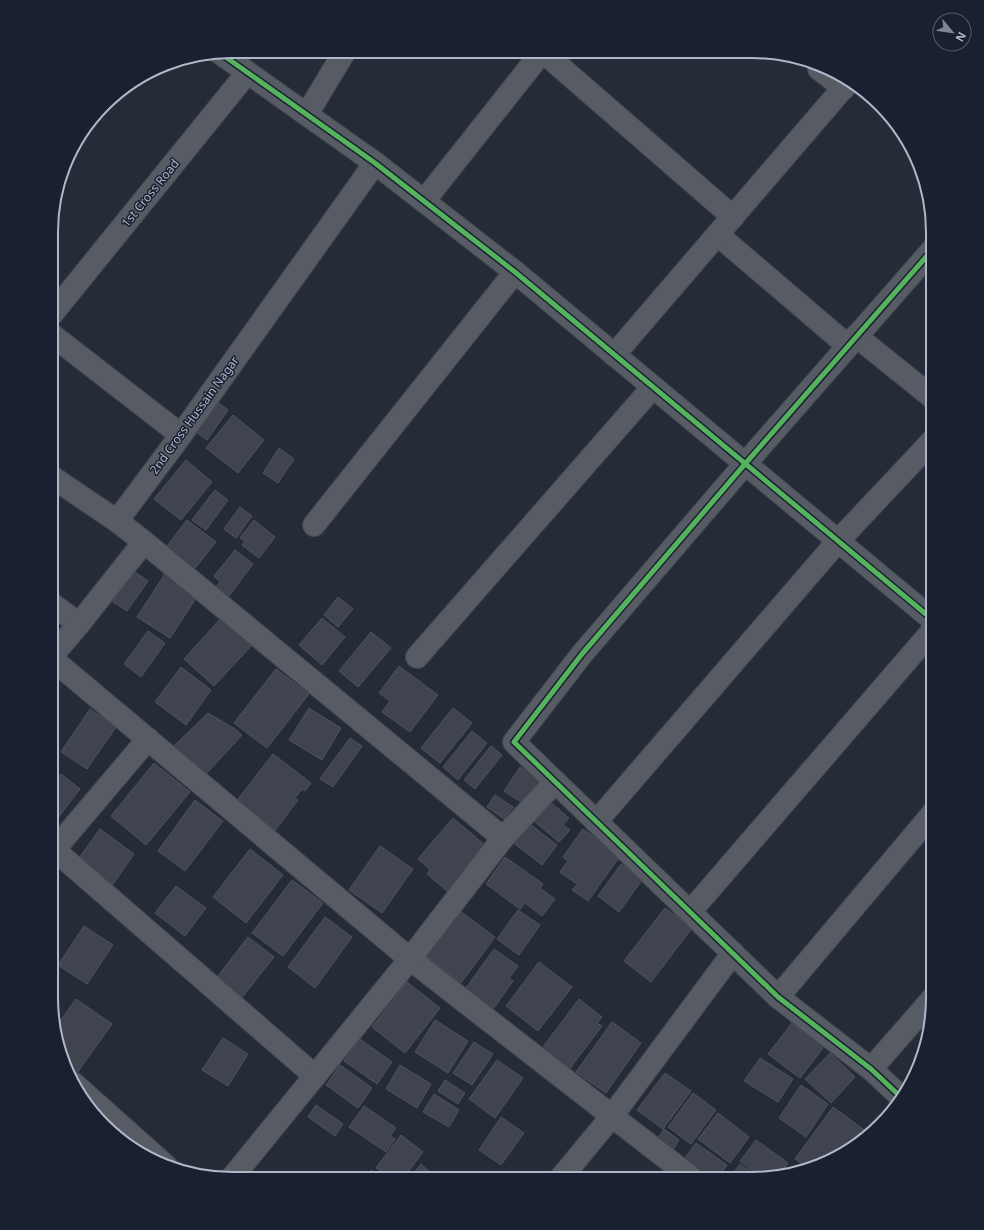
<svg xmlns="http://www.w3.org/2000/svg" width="984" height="1230" font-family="'Noto Sans',sans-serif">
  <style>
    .building { fill: #3f444e; stroke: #4e545e }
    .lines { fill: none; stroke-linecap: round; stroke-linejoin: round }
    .street-casing { stroke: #434750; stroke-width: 24 }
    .street { stroke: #565b64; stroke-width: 22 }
    .cycleway-casing { stroke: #192131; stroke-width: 8 }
    .cycleway { stroke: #56b35d; stroke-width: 5 }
    .labels { text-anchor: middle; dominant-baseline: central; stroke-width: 3; stroke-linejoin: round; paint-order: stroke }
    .street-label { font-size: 12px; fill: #afb7c9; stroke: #192131 }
    .rim { fill: none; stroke: #afb7c9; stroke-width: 2 }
  </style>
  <rect width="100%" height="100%" fill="#262c37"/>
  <g class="building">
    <path d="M216,401L228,410L207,440L195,431Z"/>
    <path d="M233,415L264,440L238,473L206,448Z"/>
    <path d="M279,448L294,459L278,483L263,473Z"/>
    <path d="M186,460L212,482L181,520L154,499Z"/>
    <path d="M215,490L228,500L206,530L192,520Z"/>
    <path d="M240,507L252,516L236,538L224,529Z"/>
    <path d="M187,520L216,542L192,572L164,550Z"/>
    <path d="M254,520L275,537L259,558L242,545L245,541L240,538Z"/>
    <path d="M235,550L253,564L228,597L216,587L220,582L214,576Z"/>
    <path d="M133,571L148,581L127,611L113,602Z"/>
    <path d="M165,574L198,595L170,638L137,617Z"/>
    <path d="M338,597L353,609L338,627L324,615Z"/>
    <path d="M221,618L252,645L214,686L184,659Z"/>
    <path d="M322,618L345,637L322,665L299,645Z"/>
    <path d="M148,631L165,643L141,677L124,664Z"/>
    <path d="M371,632L391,648L358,687L339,671Z"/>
    <path d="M399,666L438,695L410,732L382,712L390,701L379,693Z"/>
    <path d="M181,667L211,690L186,725L155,702Z"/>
    <path d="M276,669L309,694L267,748L234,723Z"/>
    <path d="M309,708L341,728L322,760L289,740Z"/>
    <path d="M453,708L472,723L440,763L421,748Z"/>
    <path d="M90,709L116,727L87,769L61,752Z"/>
    <path d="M208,713L235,729L242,735L205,775L174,746Z"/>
    <path d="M472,731L487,743L458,780L443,767Z"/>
    <path d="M350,738L362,746L333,787L320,779Z"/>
    <path d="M491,746L502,755L475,789L464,780Z"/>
    <path d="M273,754L311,783L305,791L302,789L295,798L298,800L273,833L235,803Z"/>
    <path d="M154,763L190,792L146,845L111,816Z"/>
    <path d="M520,767L542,781L526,805L504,791Z"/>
    <path d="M61,774L80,789L54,823L51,821V787Z"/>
    <path d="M495,795L513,807L504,819L487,807Z"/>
    <path d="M195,800L223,821L185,871L158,851Z"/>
    <path d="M550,802L569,818L563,825L570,830L559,842L534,821Z"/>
    <path d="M453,818L487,847L448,892L427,874L430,870L418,859Z"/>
    <path d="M530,824L557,845L542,865L515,844Z"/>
    <path d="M100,829L134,854L109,890L74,865Z"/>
    <path d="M583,829L620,856L588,901L572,890L577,884L560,872L568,861L563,857Z"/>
    <path d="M380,846L413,869L382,913L349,890Z"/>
    <path d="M250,849L283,875L246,923L213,897Z"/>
    <path d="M505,857L543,884L540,888L555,899L542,916L525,903L520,909L486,884Z"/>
    <path d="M621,864L642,880L619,912L598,896Z"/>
    <path d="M292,880L323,903L283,956L252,933Z"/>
    <path d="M176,886L206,908L185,936L155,913Z"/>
    <path d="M665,908L692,928L651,982L624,961Z"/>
    <path d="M518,910L540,925L519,955L497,939Z"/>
    <path d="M460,911L495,937L461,983L426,956Z"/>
    <path d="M325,917L352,937L315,988L288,967Z"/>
    <path d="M84,926L113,945L87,984L58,965Z"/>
    <path d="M248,937L274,957L236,1005L211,985Z"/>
    <path d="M494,949L518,966L509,978L513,981L491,1012L463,992Z"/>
    <path d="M539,962L572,987L538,1031L506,1006Z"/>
    <path d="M407,982L440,1008L405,1053L372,1027Z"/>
    <path d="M76,999L112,1024L74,1077L69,1074L57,1045L55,1028Z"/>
    <path d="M579,999L602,1017L597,1023L602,1026L568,1071L540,1051Z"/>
    <path d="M435,1020L468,1041L448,1073L415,1052Z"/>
    <path d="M612,1022L641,1043L606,1093L576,1072Z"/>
    <path d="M792,1023L823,1048L800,1078L768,1054Z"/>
    <path d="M223,1038L248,1054L228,1086L202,1070Z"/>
    <path d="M360,1039L392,1062L377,1084L344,1061Z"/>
    <path d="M474,1042L493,1054L472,1085L453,1073Z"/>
    <path d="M830,1053L855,1077L831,1103L805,1079Z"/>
    <path d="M760,1058L793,1079L778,1102L744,1081Z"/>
    <path d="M497,1060L523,1078L495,1118L469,1099Z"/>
    <path d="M340,1065L372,1088L358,1108L326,1085Z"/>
    <path d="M400,1065L431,1084L417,1108L386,1089Z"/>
    <path d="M665,1073L691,1091L663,1129L637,1110Z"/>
    <path d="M445,1080L465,1093L458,1104L438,1091Z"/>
    <path d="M801,1085L828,1104L806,1137L779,1118Z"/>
    <path d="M693,1093L716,1110L691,1144L668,1127Z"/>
    <path d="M434,1094L459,1110L449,1127L423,1112Z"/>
    <path d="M316,1105L343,1124L335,1136L308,1117Z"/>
    <path d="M364,1106L396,1128L390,1136L395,1139L386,1152L349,1127Z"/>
    <path d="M833,1107L867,1132L842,1155L805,1166L795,1159Z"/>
    <path d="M718,1113L749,1137L730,1163L698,1139Z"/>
    <path d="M501,1117L524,1133L501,1165L479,1150Z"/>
    <path d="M664,1129L679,1140L669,1156L653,1145Z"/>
    <path d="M401,1135L423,1152L403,1179H390L376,1168Z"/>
    <path d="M756,1140L788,1163L780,1174L763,1179L740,1161Z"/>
    <path d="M696,1143L727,1165L717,1179H706L682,1162Z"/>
    <path d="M421,1164L437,1179H409Z"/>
    <path d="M740,1164L761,1179H729Z"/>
    <path d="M371,1170L382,1179H364Z"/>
  </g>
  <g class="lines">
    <defs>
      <g id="street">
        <path d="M543,52L733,217"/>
        <path d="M220,53L375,163L515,272L933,620"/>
        <path d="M819,69L844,88"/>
        <path d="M307,114L345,51"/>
        <path d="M424,201L542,52"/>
        <path d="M718,235L848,346"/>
        <path d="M52,314L247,73"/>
        <path d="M52,335L181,435"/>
        <path d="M856,336L933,398"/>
        <path d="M614,355L850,80"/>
        <path d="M52,477L117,521"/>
        <path d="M314,525L515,272"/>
        <path d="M144,542L503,838"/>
        <path d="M52,604L79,624"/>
        <path d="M52,656L79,624L144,542L117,521L181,435L375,163"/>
        <path d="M417,657L653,387"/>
        <path d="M52,659L410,959L693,1179"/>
        <path d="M596,822L838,541L933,440"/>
        <path d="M51,847L315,1076"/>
        <path d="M54,850L148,739"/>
        <path d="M690,912L933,630"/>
        <path d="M778,997L933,813"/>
        <path d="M871,1069L933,998"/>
        <path d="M73,1083L166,1166"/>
        <path d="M903,1099L871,1069L778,997L514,742L582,654L745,464L933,249"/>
        <path d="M231,1179L410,959L503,838L555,782"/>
        <path d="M560,1179L612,1116L733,953"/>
      </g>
    </defs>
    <use href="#street" class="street-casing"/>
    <use href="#street" class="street"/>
    <defs>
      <g id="cycleway">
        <path d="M220,53L375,163L515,272L933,620"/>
        <path d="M903,1099L871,1069L778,997L514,742L582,654L745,464L933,249"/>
      </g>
    </defs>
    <use href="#cycleway" class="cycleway-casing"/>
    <use href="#cycleway" class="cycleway"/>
  </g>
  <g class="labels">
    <g class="street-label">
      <text transform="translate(150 193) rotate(-51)">1st Cross Road</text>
      <text transform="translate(194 415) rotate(-54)">2nd Cross Hussain Nagar</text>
    </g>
  </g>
  <path d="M0 0H984V1230H0ZM232 58H752A174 174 0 0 1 926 232V998A174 174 0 0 1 752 1172H232A174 174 0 0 1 58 998V232A174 174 0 0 1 232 58Z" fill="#192131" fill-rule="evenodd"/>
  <path class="rim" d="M232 58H752A174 174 0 0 1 926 232V998A174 174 0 0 1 752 1172H232A174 174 0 0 1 58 998V232A174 174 0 0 1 232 58Z"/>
  <g transform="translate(952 32) rotate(119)"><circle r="19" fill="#192131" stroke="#555d6e"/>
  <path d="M0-3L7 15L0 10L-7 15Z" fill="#7f8696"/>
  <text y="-6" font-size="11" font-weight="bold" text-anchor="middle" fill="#afb7c9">N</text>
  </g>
</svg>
